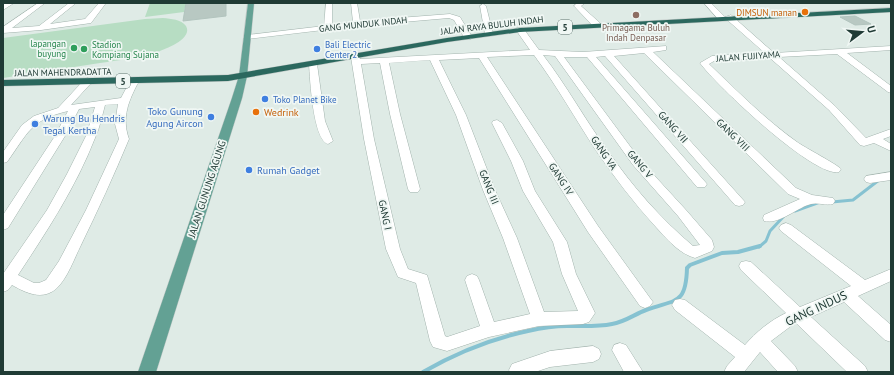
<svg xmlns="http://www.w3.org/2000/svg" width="894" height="375" font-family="'PT Sans',sans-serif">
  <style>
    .green { fill: #b7ddc3 }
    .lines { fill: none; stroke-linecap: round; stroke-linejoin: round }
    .stream-far1 { stroke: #86c2d1; stroke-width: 3 }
    .stream { stroke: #86c2d1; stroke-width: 4 }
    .building { fill: #b8c8c2; stroke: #b2c4be }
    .minor-casing { stroke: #a2b3ad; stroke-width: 1 }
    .major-casing { stroke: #c1c8c6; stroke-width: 1 }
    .highway-casing { stroke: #c1c8c6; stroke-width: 1 }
    .minor { fill: #fff; fill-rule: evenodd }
    .major { fill: #63a194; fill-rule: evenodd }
    .highway { fill: #2b685e; fill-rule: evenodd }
    .food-dot { fill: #e8710a; stroke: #f0f7f4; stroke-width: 1.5 }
    .education-dot { fill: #8d6e63; stroke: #f0f7f4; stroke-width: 1.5 }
    .leisure-dot { fill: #2e9e5b; stroke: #f0f7f4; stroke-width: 1.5 }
    .shop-dot { fill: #3f7fe0; stroke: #f0f7f4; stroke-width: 1.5 }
    .labels { text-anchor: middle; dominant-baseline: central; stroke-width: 3.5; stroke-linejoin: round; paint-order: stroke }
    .far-food-label { font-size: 9px; fill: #c56008; stroke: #f0f7f4; text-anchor: end }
    .far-street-label { font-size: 9px; fill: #203b35; stroke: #f0f7f4 }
    .shield { fill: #f0f7f4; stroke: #5e736e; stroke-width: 1 }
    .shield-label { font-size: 9px; font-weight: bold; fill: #203b35 }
    .far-education-label { font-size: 9px; fill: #785e54; stroke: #f0f7f4 }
    .far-leisure-label { font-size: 9px; fill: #27864d; stroke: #f0f7f4; text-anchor: end }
    .far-shop-label { font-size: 9px; fill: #366cbe; stroke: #f0f7f4; text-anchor: start }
    .shop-label { font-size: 10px; fill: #366cbe; stroke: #f0f7f4; text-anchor: start }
    .food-label { font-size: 10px; fill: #c56008; stroke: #f0f7f4; text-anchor: start }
    .street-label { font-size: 10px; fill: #203b35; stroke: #f0f7f4 }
    .near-street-label { font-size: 12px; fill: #203b35; stroke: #f0f7f4 }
  </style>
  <rect width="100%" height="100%" fill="#dfebe6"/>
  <g class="green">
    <path d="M150,3H186L184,12L145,17Z"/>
    <path d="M163,18C171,19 181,19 186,26C193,38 168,48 160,51C141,58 120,60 100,63C68,68 35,73 3,78V38L145,19Z"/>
  </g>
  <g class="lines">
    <g class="stream-far1">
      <path d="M832,202L853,200L879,180"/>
      <path d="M795,211L820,202"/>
      <path d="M759,247L766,241L770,231L785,215"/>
    </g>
    <path class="stream" d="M423,372C456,353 490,339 528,331C541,328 554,326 567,326C582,326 598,327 612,324C625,322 635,314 646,310C675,299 686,306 687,268L690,265L722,253L738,252L760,246"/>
  </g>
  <g class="building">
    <path d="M186,3H226V16L183,21Z"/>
    <path d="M855,16L871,24L855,25L840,17Z"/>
  </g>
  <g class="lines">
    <defs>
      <g id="minor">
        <path d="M6,3H14L3,10V5Z"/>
        <path d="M38,3H45L12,28L39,26L69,3H76L50,24L85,19L99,3H106L91,23L41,30L3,33V27Z"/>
        <path d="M326,3H332V25L353,22L351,3H357L360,21L450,14L460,17L472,37L471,39H465L454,20L449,18L357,26L247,39L243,37L247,35L324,26Z"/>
        <path d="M577,3H585L581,6L600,23V27H594L575,7L574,6Z"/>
        <path d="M704,3H711L725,17L731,15L774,53L891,46V50L847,53L891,86V93L888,92L837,54L779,57L835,106L866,138L891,129V136L883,139L891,144V151L874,143L864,146L860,145L829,110L770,58L714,61L709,64C737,91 765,119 797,142C804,147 838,165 841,169L839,172C814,178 716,85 700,63L712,56L765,53L725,18L719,20Z"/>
        <path d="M483,4L486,6L493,34L489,36L485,34L480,6Z"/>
        <path d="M517,28H523L539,50L583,52L666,46V50L653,52L796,188L812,195L833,198L835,201L833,204C826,206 818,202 811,204C798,207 779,225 764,221L763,218L764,215L800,199L788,194L644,53L614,56L745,202L743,205L739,206L735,205L605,56L596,57L707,184L705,187H697L587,57H564L641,161L686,210L712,240L714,247L712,251L695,258C678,253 667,239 655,226C634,203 615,178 597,152C576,120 557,86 534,55L487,57L598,226L650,298L653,302L650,306L645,308L640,306L588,232L479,58L439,60L466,115L495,190L517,238L544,312L578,311L562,274L553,242L523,191L511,161L492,123L493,121L497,120L502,123L523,161L535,191L567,242L576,274L595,313L589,322L583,324L539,326L489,337L447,351L433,347L430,341L416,283L398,277L386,249L364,139L351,57L352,55H358L360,59L530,50L516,30ZM543,55L555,56L633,165L678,216L700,245L693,246C660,218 632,186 608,151C585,120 567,86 543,55ZM430,60L456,115L483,190L503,238L530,314L494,322L479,280L477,276L472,274L467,276L465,280L480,326L447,337L445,336L427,275L408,269L400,249L374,139L361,64L380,63L390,114L408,189L410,192H418L420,189L400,114L389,63Z"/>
        <path d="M313,61L317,64L325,121L333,141L328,144C313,140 310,79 309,64Z"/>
        <path d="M88,78L93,81L71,105L121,98L131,79L134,78L139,81C129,100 121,117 129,139C114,175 98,210 81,245C74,259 68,277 57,288C43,301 26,293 12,285L8,290L3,292V274L47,210L67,174L86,136L95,107L79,109L65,136L8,228L3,230V215L55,136L68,111C30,120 28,133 7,162L3,163V152L22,125L34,116L58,108L85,79ZM118,104L115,124L119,139L86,210L59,261L46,280L39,283H34L18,275C47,231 76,187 95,138C100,127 102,116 105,105Z"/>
        <path d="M891,172V180L870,183L866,182L864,179L866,176Z"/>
        <path d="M786,223L791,225L865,280L891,269V281L858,296L891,325V342L885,340L844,302L811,317L865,366L868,372H847L796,323L791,326L771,341L795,366L798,372H778L760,352L744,372H724L727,366L735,357L675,310L672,305L675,300L680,299L685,300L745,345C756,332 771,320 786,313L741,270L739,266L741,262L746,261L751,262L800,307L851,286L781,231L779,228L781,225Z"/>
        <path d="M620,343L626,345L643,372H624L612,350L614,345Z"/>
        <path d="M593,346L599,349L601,354L599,359L593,362L550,367L535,372H510L509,370L512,364L550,351Z"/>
      </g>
      <path id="major" d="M248,3H254L247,76L242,98L156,372H138L232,98L239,76Z"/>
      <path id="highway" d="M891,8V12L520,32L447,42L228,81L3,86V80L228,75L447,38L520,28Z"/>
    </defs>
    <use href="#minor" class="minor-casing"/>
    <use href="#major" class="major-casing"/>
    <use href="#highway" class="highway-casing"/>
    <use href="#minor" class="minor"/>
    <use href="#major" class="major"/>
    <use href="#highway" class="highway"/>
  </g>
  <g class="food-dot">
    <circle cx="805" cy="12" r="4"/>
    <circle cx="256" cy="112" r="4"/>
  </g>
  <circle class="education-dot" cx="636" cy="15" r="4"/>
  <g class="leisure-dot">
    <circle cx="74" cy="48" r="4"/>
    <circle cx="84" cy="49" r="4"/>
  </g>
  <g class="shop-dot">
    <circle cx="317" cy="49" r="4"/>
    <circle cx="265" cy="99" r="4"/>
    <circle cx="211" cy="117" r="4"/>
    <circle cx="35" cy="124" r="4"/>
    <circle cx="249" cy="170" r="4"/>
  </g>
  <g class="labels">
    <g class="far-food-label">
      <text x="797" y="12">DIMSUN manan</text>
    </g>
    <g class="far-street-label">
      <text transform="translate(363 24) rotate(-6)">GANG MUNDUK INDAH</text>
      <text transform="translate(492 25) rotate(-7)">JALAN RAYA BULUH INDAH</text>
      <text transform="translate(748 56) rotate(-4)">JALAN FUJIYAMA</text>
      <text transform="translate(63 72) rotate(-1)">JALAN MAHENDRADATTA</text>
    </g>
    <g class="shield">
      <rect x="558" y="20" width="14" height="14" rx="3"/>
      <rect x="116" y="74" width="14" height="14" rx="3"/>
    </g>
    <g class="shield-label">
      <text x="565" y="27">5</text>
      <text x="123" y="81">5</text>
    </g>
    <g class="far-education-label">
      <text x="636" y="27">Primagama Buluh<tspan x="636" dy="10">Indah Denpasar</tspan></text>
    </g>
    <g class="far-leisure-label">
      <text x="66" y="43">lapangan<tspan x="66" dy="10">buyung</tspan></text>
      <text x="92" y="44" text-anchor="start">Stadion<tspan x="92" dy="10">Kompiang Sujana</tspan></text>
    </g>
    <g class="far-shop-label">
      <text x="325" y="44">Bali Electric<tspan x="325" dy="10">Center 2</tspan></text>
      <text x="273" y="99">Toko Planet Bike</text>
    </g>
    <g class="shop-label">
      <text x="203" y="111" text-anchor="end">Toko Gunung<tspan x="203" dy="12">Agung Aircon</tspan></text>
      <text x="43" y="118">Warung Bu Hendris<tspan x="43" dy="12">Tegal Kertha</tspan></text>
      <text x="257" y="170">Rumah Gadget</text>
    </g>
    <g class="food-label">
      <text x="264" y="112">Wedrink</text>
    </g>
    <g class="street-label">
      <text transform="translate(673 127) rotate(48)">GANG VII</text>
      <text transform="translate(733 135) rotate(44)">GANG VIII</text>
      <text transform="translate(604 153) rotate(56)">GANG VA</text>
      <text transform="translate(640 164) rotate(50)">GANG V</text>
      <text transform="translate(561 179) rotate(57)">GANG IV</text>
      <text transform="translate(489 187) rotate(68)">GANG III</text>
      <text transform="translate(207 189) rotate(-72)">JALAN GUNUNG AGUNG</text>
      <text transform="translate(385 215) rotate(78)">GANG I</text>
    </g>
    <g class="near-street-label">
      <text transform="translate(816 308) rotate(-25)">GANG INDUS</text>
    </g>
  </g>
  <rect width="894" height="375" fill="none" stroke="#203b35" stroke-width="8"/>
  <g transform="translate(862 32) rotate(74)" stroke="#f0f7f4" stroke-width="3" paint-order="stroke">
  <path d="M0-3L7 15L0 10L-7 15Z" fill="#203b35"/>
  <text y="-6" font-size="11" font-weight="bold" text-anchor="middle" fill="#203b35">U</text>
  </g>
</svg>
